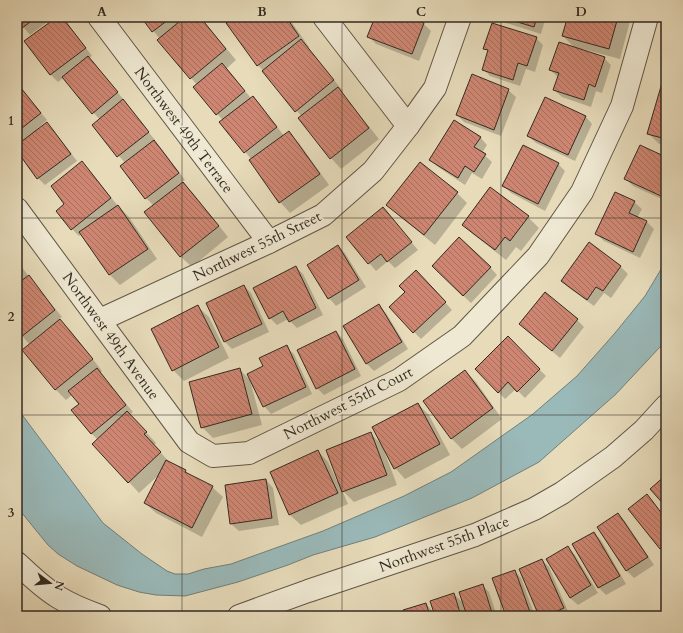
<svg xmlns="http://www.w3.org/2000/svg" width="683" height="633" font-family="Cardo,serif">
  <style>
    .water { fill: #9ab9b9; stroke: #71807c }
    .shadow { fill: #0003 }
    .building { fill: url(#building-back-hatch); stroke: #332a20 }
    .lines { fill: none; stroke-linecap: round; stroke-linejoin: round }
    .minor-casing { stroke: #605646; stroke-width: 24 }
    .minor { stroke: #efe8d2; stroke-width: 22 }
    .grid { fill: none; stroke: #332a20; stroke-width: 1; stroke-opacity: 0.55 }
    .labels { text-anchor: middle; dominant-baseline: central; stroke-width: 4; stroke-linejoin: round; paint-order: stroke }
    .street-label { font-size: 15px; fill: #332a20; stroke: #efe8d2 }
    .neatline { fill: none; stroke: #332a20; stroke-width: 1.5 }
    .grid-label { font-size: 13px; text-anchor: middle; font-weight: bold; fill: #332a20 }
  </style>
  <defs>
    <pattern id="building-back-hatch" width="6" height="6" patternUnits="userSpaceOnUse"><rect width="6" height="6" fill="#ce8672"/><path d="M-1 5l2 2M0 0l6 6M5-1l2 2" fill="none" stroke="#a86e5d"/></pattern>
  </defs>
  <rect width="100%" height="100%" fill="#e7dbba"/>
  <filter id="stains"><feTurbulence type="fractalNoise" baseFrequency=".005" numOctaves="4"/><feColorMatrix values="0 0 0 0 .2 0 0 0 0 .09 0 0 0 0 .02 0 0 0 .5 -.17"/></filter>
  <radialGradient id="worn" r=".72"><stop offset=".6" stop-color="#630" stop-opacity="0"/><stop offset="1" stop-color="#630" stop-opacity=".3"/></radialGradient>
  <path class="water" d="M666,261V339L660,347L616,394L539,462L472,498L375,537L313,555L288,565L238,582L185,596L156,595L139,592L117,585L77,566L58,554L48,545L17,507V408L103,523L142,554L167,571L175,574H188L204,569L231,564L323,531L404,496L451,472L533,414L577,376L615,333L645,296Z"/>
  <g class="shadow">
    <path d="M17,17H54L30,35L17,20Z"/>
    <path d="M58,17H62L67,23L92,56L89,58L124,100L123,101L155,140L154,141L161,148L185,180L182,182L193,193L228,237L192,267L181,257L146,213L154,206L146,198L125,163L93,125L100,120L63,78L58,82L51,75L26,42Z"/>
    <path d="M142,17H200L236,60L226,69L251,98L253,97L260,104L284,136L289,133L299,143L329,185L290,213L280,202L251,159L221,122L223,120L217,114L197,85L159,40L160,39Z"/>
    <path d="M225,17H288L309,47L308,48L343,91L342,93L379,139L341,169L331,158L302,117L258,65L228,23L230,22Z"/>
    <path d="M376,17H406L424,24L431,31L419,61L376,44L368,36Z"/>
    <path d="M496,17H546L541,34L500,21Z"/>
    <path d="M583,17H631L620,59L583,49V51L604,58L611,65L602,93L596,91L591,107L562,97L554,90L559,78L550,70L576,49L563,36L581,23Z"/>
    <path d="M536,38L543,45L535,72L526,69L520,86L490,76L483,69L489,52L485,48Z"/>
    <path d="M17,73L21,78L17,81Z"/>
    <path d="M17,84L47,120L37,129L38,130L47,123L54,131L77,161L45,185L38,178L17,150Z"/>
    <path d="M666,86V146L659,144L648,133Z"/>
    <path d="M508,90L516,97L501,136L464,122L457,115Z"/>
    <path d="M585,116L592,124L575,161L536,143L528,136Z"/>
    <path d="M480,137L487,145L482,153L492,162L482,179L472,173L465,185L438,167L430,160Z"/>
    <path d="M666,158V201L633,186L626,179Z"/>
    <path d="M558,164L565,171L545,211L511,193L504,186Z"/>
    <path d="M89,170L118,206L129,217L157,259L120,285L110,275L82,234L79,236L72,229Z"/>
    <path d="M490,188L528,217L539,228L521,251L516,247L506,260L474,235L463,224Z"/>
    <path d="M457,193L467,203L435,245L398,215L388,205Z"/>
    <path d="M616,193L634,202L642,209L637,218L647,222L654,229L640,258L604,241L597,234Z"/>
    <path d="M383,208L418,250L395,268L388,261L376,271L347,237Z"/>
    <path d="M589,244L621,267L628,274L611,298L604,293L594,306L569,288L562,281Z"/>
    <path d="M338,246L345,253L366,287L336,306L329,298L308,265Z"/>
    <path d="M17,260L29,277L62,317L59,319L71,331L102,371L100,373L133,412L130,415L156,443L154,445L171,464L186,471L189,475L212,487L223,497L202,537L156,513L145,503L160,474L139,493L94,444L98,440L91,433L80,404L72,395L66,400L55,389L30,345L17,330Z"/>
    <path d="M296,267L303,274L323,315L297,328L288,319L277,325L270,318Z"/>
    <path d="M490,267L497,275L471,303L440,274Z"/>
    <path d="M424,279L452,310L421,339L414,332L406,292Z"/>
    <path d="M244,286L251,293L269,332L232,349L225,342L207,304Z"/>
    <path d="M379,306L386,313L408,349L374,371L367,364L345,327Z"/>
    <path d="M198,307L209,317L229,358L184,381L173,370Z"/>
    <path d="M577,320L584,327L560,358L520,324Z"/>
    <path d="M336,332L343,339L361,376L324,395L317,388Z"/>
    <path d="M508,338L546,376L525,398L516,389L505,399L476,369Z"/>
    <path d="M286,347L294,354L312,394L271,414L264,406L249,375L265,367Z"/>
    <path d="M239,369L250,380L262,425L213,438L202,427Z"/>
    <path d="M465,371L476,382L502,419L462,449L451,438Z"/>
    <path d="M418,404L429,415L450,455L405,479L395,468L384,447L383,448L397,485L354,502L342,490L348,504L301,525L290,515L271,472L318,451L328,462L337,481L339,480L371,434L382,445Z"/>
    <path d="M266,480L273,488L279,525L239,531L231,524L226,486Z"/>
    <path d="M647,495L666,518V554L629,509Z"/>
    <path d="M618,514L625,521L654,565L634,578L627,571L598,527Z"/>
    <path d="M594,533L601,540L626,584L606,595L599,588L574,545Z"/>
    <path d="M567,547L575,555L598,593L578,605L570,598L548,560Z"/>
    <path d="M542,560L549,567L570,616H540Z"/>
    <path d="M514,571L521,578L535,616H507Z"/>
    <path d="M482,585L489,592L497,616H436L454,594L464,604Z"/>
    <path d="M426,604L433,612L434,616H406Z"/>
  </g>
  <g class="building">
    <path d="M17,17H37L22,28L17,22Z"/>
    <path d="M57,17H62L86,48L50,75L24,41Z"/>
    <path d="M141,17H172L152,32Z"/>
    <path d="M185,17H200L226,49L190,79L157,40Z"/>
    <path d="M235,17H286L299,36L257,66L226,23Z"/>
    <path d="M375,17H408L424,23L412,54L367,37Z"/>
    <path d="M501,17H537L534,27Z"/>
    <path d="M582,17H618L609,49L562,36L567,19L580,22Z"/>
    <path d="M492,23L537,37L527,66L518,63L513,80L482,70L488,50L483,49Z"/>
    <path d="M301,39L334,80L295,112L262,71Z"/>
    <path d="M559,42L605,57L595,87L589,84L584,100L553,90L559,73L549,70Z"/>
    <path d="M88,56L118,92L92,114L62,77Z"/>
    <path d="M222,63L245,91L216,115L193,87Z"/>
    <path d="M472,74L509,89L494,130L456,115Z"/>
    <path d="M17,83L41,113L17,132Z"/>
    <path d="M662,83L666,84V139L647,134Z"/>
    <path d="M338,87L369,128L330,159L298,118Z"/>
    <path d="M253,96L277,127L244,153L219,122Z"/>
    <path d="M545,97L586,116L568,155L527,136Z"/>
    <path d="M123,99L149,132L117,157L92,125Z"/>
    <path d="M454,120L481,137L474,147L486,154L474,172L465,166L458,178L429,160Z"/>
    <path d="M47,122L71,154L37,179L17,151V145Z"/>
    <path d="M289,131L320,174L279,203L249,160Z"/>
    <path d="M154,140L179,173L145,199L120,166Z"/>
    <path d="M523,145L559,163L538,204L502,186Z"/>
    <path d="M640,145L666,157V185L661,196L624,179Z"/>
    <path d="M82,161L111,198L71,230L56,211L64,204L51,186Z"/>
    <path d="M420,162L458,192L424,235L386,205Z"/>
    <path d="M183,182L219,226L180,257L144,212Z"/>
    <path d="M490,187L529,216L510,241L505,237L495,250L462,225Z"/>
    <path d="M615,192L635,201L629,213L647,221L633,252L595,234Z"/>
    <path d="M118,205L148,249L109,275L79,232Z"/>
    <path d="M383,207L412,242L387,262L381,254L368,264L346,237Z"/>
    <path d="M459,237L491,267L463,296L432,266Z"/>
    <path d="M589,242L621,266L603,291L596,287L587,300L561,281Z"/>
    <path d="M338,245L359,280L328,299L307,265Z"/>
    <path d="M296,266L316,308L289,322L283,311L269,319L253,288Z"/>
    <path d="M416,270L446,302L413,333L389,307L405,292L399,286Z"/>
    <path d="M29,275L55,310L21,337L17,332V284Z"/>
    <path d="M244,285L262,324L224,342L206,303Z"/>
    <path d="M545,292L578,319L552,351L519,324Z"/>
    <path d="M379,304L402,342L366,364L343,326Z"/>
    <path d="M198,305L219,347L172,371L151,329Z"/>
    <path d="M60,319L93,359L55,390L22,350Z"/>
    <path d="M336,331L355,369L316,389L297,350Z"/>
    <path d="M508,336L540,369L517,392L508,382L498,393L475,369Z"/>
    <path d="M287,345L306,387L263,407L247,374L263,366L259,358Z"/>
    <path d="M97,368L126,405L91,434L71,410L79,404L68,391Z"/>
    <path d="M240,368L252,414L201,428L189,382Z"/>
    <path d="M465,370L493,408L451,439L423,401Z"/>
    <path d="M418,403L440,444L394,469L372,427Z"/>
    <path d="M127,411L147,432L144,434L161,452L128,483L92,444Z"/>
    <path d="M371,432L387,475L342,492L326,450Z"/>
    <path d="M318,450L338,493L289,515L270,472Z"/>
    <path d="M166,460L186,470L185,472L213,486L192,528L144,503Z"/>
    <path d="M666,475V507L650,489Z"/>
    <path d="M266,479L272,518L230,524L225,485Z"/>
    <path d="M647,494L666,519V545L660,549L628,509Z"/>
    <path d="M618,513L648,557L626,571L597,527Z"/>
    <path d="M594,532L620,576L598,588L572,544Z"/>
    <path d="M568,546L591,585L570,598L546,559Z"/>
    <path d="M542,559L564,608L546,616H539L519,569Z"/>
    <path d="M515,570L531,615L529,616H506L492,578Z"/>
    <path d="M483,584L493,616H467L459,592Z"/>
    <path d="M454,593L461,616H435L430,601Z"/>
    <path d="M426,603L430,616H405L403,610Z"/>
  </g>
  <g class="lines">
    <defs>
      <g id="minor">
        <path d="M99,17L269,242"/>
        <path d="M324,17L408,126"/>
        <path d="M17,209L189,442L213,456L249,453L399,380L462,336L538,256L582,192L622,106L647,17"/>
        <path d="M100,320L269,242L323,215L373,171L408,126L435,88L460,17"/>
        <path d="M17,563C30,575 43,588 58,597C71,605 86,611 100,616"/>
        <path d="M239,616L308,591L475,535L534,509L562,493L613,457L644,430L666,406"/>
      </g>
    </defs>
    <use href="#minor" class="minor-casing"/>
    <use href="#minor" class="minor"/>
  </g>
  <path class="grid" d="M182,17V616M342,17V616M501,17V616M17,218H666M17,415H666"/>
  <g class="labels">
    <g class="street-label">
      <text transform="translate(184 130) rotate(53)">Northwest 49th Terrace</text>
      <text transform="translate(257 246) rotate(-26)">Northwest 55th Street</text>
      <text transform="translate(111 336) rotate(54)">Northwest 49th Avenue</text>
      <text transform="translate(348 403) rotate(-27)">Northwest 55th Court</text>
      <text transform="translate(444 544) rotate(-20)">Northwest 55th Place</text>
    </g>
  </g>
  <rect width="683" height="633" fill="none" stroke="#e7dbba" stroke-width="44"/>
  <g transform="translate(50 583) rotate(106)" stroke="#efe8d2" stroke-width="3" paint-order="stroke">
  <path d="M0-3L7 15L0 10L-7 15Z" fill="#332a20"/>
  <text y="-6" font-size="11" font-weight="bold" text-anchor="middle" fill="#332a20">N</text>
  </g>
  <rect x="22" y="22" width="639" height="589" class="neatline"/>
  <g class="grid-label">
    <text x="102" y="16">A</text>
    <text x="262" y="16">B</text>
    <text x="421" y="16">C</text>
    <text x="581" y="16">D</text>
    <text x="11" y="125">1</text>
    <text x="11" y="321">2</text>
    <text x="11" y="517">3</text>
  </g>
  <rect width="100%" height="100%" filter="url(#stains)"/>
  <rect width="100%" height="100%" fill="url(#worn)"/>
</svg>
